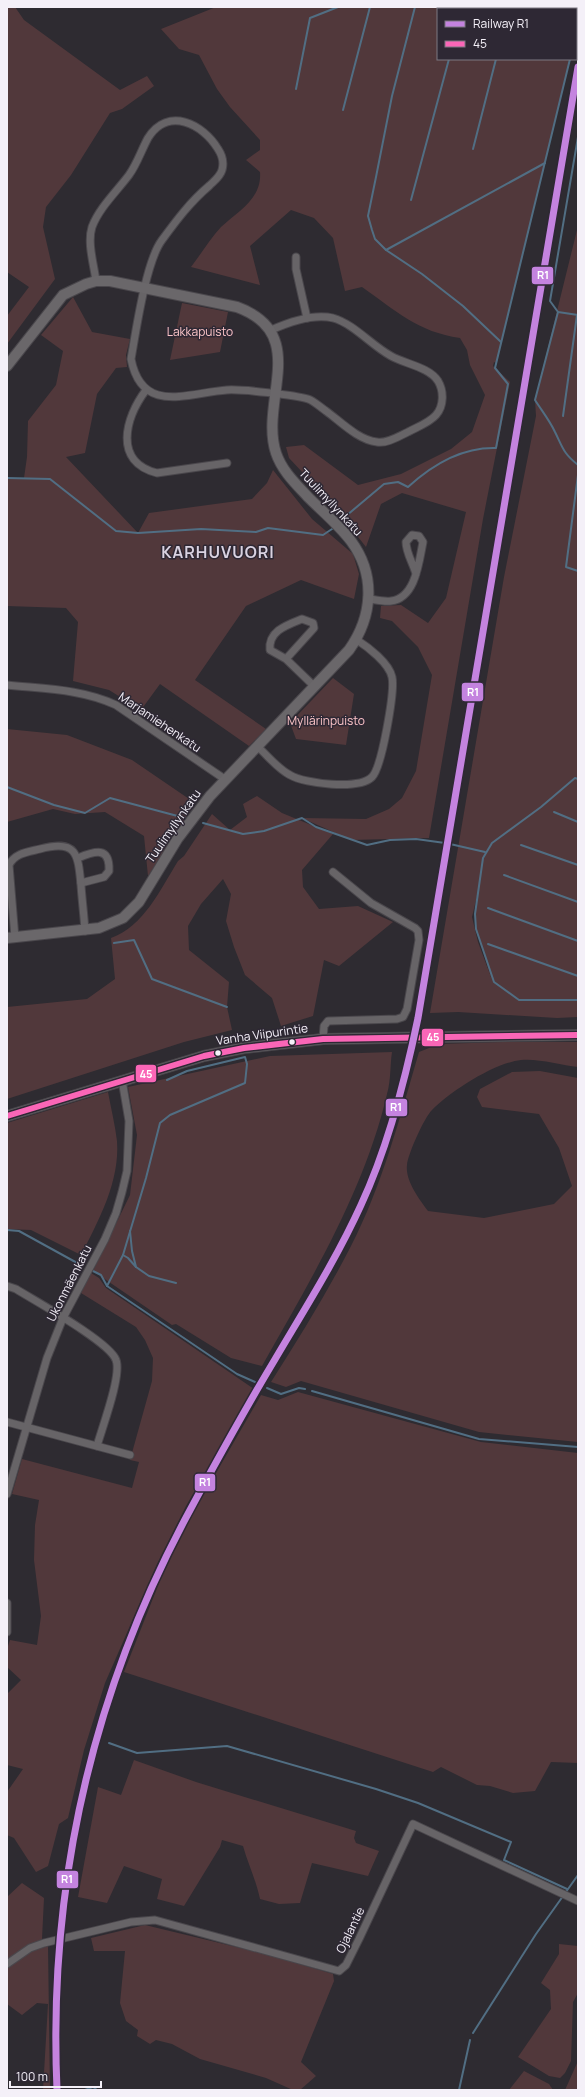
<svg xmlns="http://www.w3.org/2000/svg" width="585" height="2097" font-family="Manrope,sans-serif">
  <style>
    .green { fill: #51383b; fill-rule: evenodd }
    .lines { fill: none; stroke-linecap: round; stroke-linejoin: round }
    .stream { stroke: #516e83; stroke-width: 2 }
    .street-casing { stroke: #4a474c; stroke-width: 9 }
    .secondary-casing { stroke: #4a474c; stroke-width: 12 }
    .street { stroke: #676467; stroke-width: 7 }
    .secondary { stroke: #6a676a; stroke-width: 10 }
    .bus-1-casing { stroke: #2e2834; stroke-width: 9 }
    .bus-1 { stroke: #fa66b7; stroke-width: 6 }
    .rail-1-casing { stroke: #2e2834; stroke-width: 10 }
    .rail-1 { stroke: #c483df; stroke-width: 7 }
    .bus-dot { fill: #f4f0f8; stroke: #2e2834; stroke-width: 1.5 }
    .labels { text-anchor: middle; dominant-baseline: central; stroke-width: 3; stroke-linejoin: round; paint-order: stroke }
    .park-label { font-size: 12px; fill: #fac3c6; stroke: #2e2834 }
    .street-label { font-size: 12px; fill: #f4f0f8; stroke: #2e2834 }
    .district-label { font-size: 16px; font-weight: bold; letter-spacing: 1px; fill: #d9d2e1; stroke: #2e2834 }
    .line-badge { stroke: #2e2834; stroke-width: 1.5 }
    .badge-label { font-size: 11px; text-anchor: middle; font-weight: bold; fill: #fff }
  </style>
  <rect width="100%" height="100%" fill="#2e2b31"/>
  <g class="green">
    <path d="M7,7H15L24,20L120,90L147,76L154,86L122,109L110,113L71,175L46,207L43,227L55,279L7,344V316L29,287L7,272Z"/>
    <path d="M216,7H576V9H438V59H570L496,363L494,362L493,366L510,382L483,519L429,838L351,840L302,818L366,819L389,809L402,798L416,771L432,675L418,647L392,621L380,618L381,606L401,605L428,623L446,598L466,512L402,493L381,504L366,547L332,504L289,458L286,447L304,445L358,485L401,474L451,449L472,432L485,395L470,365L467,350L460,338C418,332 396,311 362,287L345,291L333,238L314,218L291,210L250,246L260,285L191,267C201,254 210,239 221,227C238,211 262,199 260,172L246,160L260,150V140L230,107L217,89L199,55L179,49L161,29Z"/>
    <path d="M578,226V1017L557,1018L458,1012L430,1013L504,577L536,416L535,400ZM478,892L475,914L476,929L491,977L478,942L472,917Z"/>
    <path d="M73,297L92,332L130,339L126,355L127,367L116,368L97,394L85,453L66,457L138,533L149,513L252,499L267,483L273,470L312,519L353,554L359,574L354,599L301,580L246,606L195,680L266,729L249,746L160,684L141,710L109,690L73,681L78,622L66,608L7,606V478H24L27,457L28,421L56,385L63,351L41,335Z"/>
    <path d="M182,303L228,312L220,352L170,360Z"/>
    <path d="M333,678L354,694L346,745L296,739L290,723Z"/>
    <path d="M7,729L67,735L132,760L195,803L148,876L144,836L105,812L75,814L53,809L7,822Z"/>
    <path d="M257,796L282,813L333,834L302,870L303,887L319,909L358,906L393,922L339,966L324,960L313,1016L281,1026L272,998L245,975L234,947L226,921L231,894L223,879L201,904L188,926L189,950L229,982L227,1007L232,1030L184,1042L7,1099V1007L87,999L115,979L111,938C144,926 160,890 178,861L184,856L212,814L230,830L247,817L243,804Z"/>
    <path d="M502,1042H578V1067C561,1065 537,1058 521,1060C494,1063 451,1091 432,1110C424,1118 408,1154 407,1165C405,1180 419,1199 428,1211L484,1218L554,1204L572,1186L559,1148L539,1114L482,1107L477,1097L480,1089L512,1072L540,1071L578,1078V1442L479,1432L301,1381L286,1387L271,1382C299,1338 327,1293 351,1246C382,1186 400,1117 419,1052L439,1044Z"/>
    <path d="M392,1052C390,1065 391,1080 387,1094C364,1192 311,1279 262,1366L231,1358L176,1324L172,1325L93,1271L130,1195L137,1135L128,1087L270,1056Z"/>
    <path d="M108,1092C111,1108 115,1125 117,1141C120,1181 99,1220 81,1255L31,1230L7,1229V1123Z"/>
    <path d="M91,1273L99,1278L106,1288L254,1389L186,1506L157,1564L105,1683L84,1750L68,1818L59,1824L48,1866L36,1872L14,1838L7,1835V1792L23,1769L7,1765V1694L21,1680L7,1667V1649L10,1640L37,1645L41,1616L34,1560L35,1525L39,1500L12,1494L22,1459L132,1488L139,1462L130,1460L152,1381L153,1358L145,1340L136,1327L81,1293Z"/>
    <path d="M298,1392L481,1442L578,1453V1763L551,1762L535,1791L513,1793L490,1786L477,1785L441,1767L433,1772L124,1672L161,1578L190,1518L261,1395L278,1400Z"/>
    <path d="M134,1760L196,1782L356,1831L354,1838L356,1843L379,1851L368,1876L312,1863L300,1903L279,1904L260,1899C256,1880 248,1864 243,1846L222,1840L220,1847L184,1906L157,1899L162,1879L124,1866L107,1903L78,1897L98,1787L121,1795Z"/>
    <path d="M22,1883L44,1898L42,1939L19,1951L7,1960V1897Z"/>
    <path d="M145,1925L265,1954L333,1974L334,1981L301,2062L316,2076L300,2090H293L266,2078L200,2059L172,2044L156,2040L150,2044L137,2036L138,2030L126,2021L120,2003L125,1951H94L91,1938Z"/>
    <path d="M559,1944L578,1946V1993L573,2002L571,2061L565,2073L560,2078L549,2076L518,2057L551,2009L550,1990L541,1983L559,1954Z"/>
    <path d="M48,1946L50,2090H43L48,2004L37,2003L22,2015L7,2004V1967L25,1953Z"/>
    <path d="M578,2057V2090H565L578,2061Z"/>
    <path d="M524,2071L549,2084L553,2090H509Z"/>
  </g>
  <g class="lines">
    <g class="stream">
      <path d="M415,7L392,96L376,177L368,216L372,230L375,239L386,250L422,274L463,306L501,342"/>
      <path d="M462,9V7"/>
      <path d="M509,9V7"/>
      <path d="M576,9V7"/>
      <path d="M296,89L310,18L338,7"/>
      <path d="M343,110L370,7"/>
      <path d="M578,137L550,301L558,312L578,315"/>
      <path d="M473,149L496,59"/>
      <path d="M411,200L449,59"/>
      <path d="M386,250L545,163"/>
      <path d="M558,312L535,400C542,411 550,421 555,432C563,448 563,453 578,465"/>
      <path d="M563,416L577,315"/>
      <path d="M578,475L566,567L578,571"/>
      <path d="M7,478L50,479L116,531L138,533L201,529L256,532L268,528L323,535L332,529"/>
      <path d="M340,521L384,484L398,482L408,487C432,465 463,447 496,448L508,384L495,368L570,59"/>
      <path d="M578,779L575,778L541,807L492,843L483,858L475,914L476,929L494,982L519,1000H578"/>
      <path d="M7,787L54,805L85,813L110,798L185,818"/>
      <path d="M554,812L578,822"/>
      <path d="M203,823L243,834L264,831L302,818L316,827L367,845L390,840L416,839L445,843"/>
      <path d="M450,844L485,852"/>
      <path d="M521,845L578,865"/>
      <path d="M504,875L578,902"/>
      <path d="M488,908L578,941"/>
      <path d="M114,943L134,940L152,979L227,1007"/>
      <path d="M488,944L578,976"/>
      <path d="M7,1230L19,1231L79,1264"/>
      <path d="M130,1231L132,1251L136,1267L149,1276L176,1283"/>
      <path d="M123,1255L128,1258L136,1267"/>
      <path d="M93,1271L101,1275L107,1286L237,1374L255,1382"/>
      <path d="M107,1286L123,1255L146,1178L160,1123L170,1115L245,1083L247,1064L245,1057L187,1071L167,1080"/>
      <path d="M267,1388L281,1394L299,1388L305,1389"/>
      <path d="M312,1391L479,1439L578,1447"/>
      <path d="M109,1743L137,1753L227,1746L376,1789L418,1803L511,1842L504,1860L567,1889"/>
      <path d="M473,2033L536,1934L578,1875"/>
      <path d="M85,2090L93,2087L97,2090"/>
      <path d="M459,2090L470,2040"/>
    </g>
    <defs>
      <g id="street">
        <path d="M296,257V269L307,318"/>
        <path d="M96,281C94,265 87,243 92,227C99,208 117,191 129,175C137,164 141,151 148,138C168,106 203,124 218,149C222,155 224,163 222,170C220,177 214,181 209,186C190,202 176,221 162,240C146,261 136,331 131,359C142,415 187,393 227,390C241,389 295,395 308,399C314,401 320,407 326,411C340,421 358,440 377,442C387,444 399,436 408,432C417,427 429,423 436,415C444,406 444,391 438,381C429,367 405,364 391,356C371,345 354,324 333,318C313,313 289,322 271,330"/>
        <path d="M146,390C125,418 113,462 157,473L227,463"/>
        <path d="M370,599C376,600 385,602 391,601C416,598 419,561 423,542L419,536L412,535L406,542C406,553 413,563 416,574"/>
        <path d="M286,659L270,650C268,631 287,625 302,619L313,623L314,628L286,659L315,687"/>
        <path d="M7,685C44,689 82,689 116,705L226,780"/>
        <path d="M258,747C268,756 278,769 290,775C305,784 359,790 372,777C382,767 395,691 392,677C389,663 368,647 357,640"/>
        <path d="M78,858C95,851 110,846 109,871L104,877L81,883"/>
        <path d="M15,938L9,865C15,853 28,852 40,849C77,839 78,854 81,885C82,900 84,915 85,931"/>
        <path d="M323,1039L324,1026L328,1021L397,1019L403,1017L407,1009L419,940L418,931L415,928L371,903L333,872"/>
        <path d="M7,1286L16,1289C35,1301 110,1342 116,1360C122,1375 102,1428 97,1446"/>
        <path d="M7,1422L130,1455"/>
        <path d="M7,1494L47,1358L63,1318L105,1239L116,1213L122,1192L127,1171L129,1121L122,1080"/>
        <path d="M7,1603V1632"/>
        <path d="M7,1964L30,1948L44,1943L131,1922L155,1920L339,1971L346,1965L359,1939L413,1824L578,1901"/>
      </g>
      <g id="secondary">
        <path d="M7,366L63,295L86,284L96,281H110L237,307C311,334 259,401 276,453C282,471 296,484 308,497C322,511 339,525 351,541C376,575 373,616 349,650L210,796L178,838L139,902L123,918L99,928L7,938"/>
        <path d="M7,1116L204,1056L244,1048L323,1039L578,1035"/>
      </g>
    </defs>
    <use href="#street" class="street-casing"/>
    <use href="#secondary" class="secondary-casing"/>
    <use href="#street" class="street"/>
    <use href="#secondary" class="secondary"/>
    <defs>
      <path id="bus-1" d="M7,1116L204,1056L244,1048L323,1039L578,1035"/>
    </defs>
    <use href="#bus-1" class="bus-1-casing"/>
    <use href="#bus-1" class="bus-1"/>
    <defs>
      <path id="rail-1" d="M57,2090C48,1886 92,1692 189,1512C216,1462 244,1411 274,1361C304,1310 336,1260 361,1205C388,1147 405,1081 418,1018L578,67"/>
    </defs>
    <use href="#rail-1" class="rail-1-casing"/>
    <use href="#rail-1" class="rail-1"/>
  </g>
  <g class="bus-dot">
    <circle cx="292" cy="1042" r="3.5"/>
    <circle cx="218" cy="1053" r="3.5"/>
  </g>
  <g class="labels">
    <g class="park-label">
      <text x="200" y="331">Lakkapuisto</text>
      <text x="326" y="720">Myllärinpuisto</text>
    </g>
    <g class="street-label">
      <text transform="translate(331 502) rotate(47)">Tuulimyllynkatu</text>
      <text transform="translate(160 722) rotate(34)">Marjamiehenkatu</text>
      <text transform="translate(173 826) rotate(-55)">Tuulimyllynkatu</text>
      <text transform="translate(262 1034) rotate(-8)">Vanha Viipurintie</text>
      <text transform="translate(69 1283) rotate(-63)">Ukonmäenkatu</text>
      <text transform="translate(350 1930) rotate(-64)">Ojalantie</text>
    </g>
    <g class="district-label">
      <text x="218" y="552">KARHUVUORI</text>
    </g>
  </g>
  <g class="line-badge">
    <rect x="531" y="266" width="23" height="19" rx="4" fill="#c483df"/>
    <rect x="461" y="682" width="23" height="20" rx="4" fill="#c483df"/>
    <rect x="421" y="1028" width="23" height="19" rx="4" fill="#fa66b7"/>
    <rect x="135" y="1064" width="22" height="19" rx="4" fill="#fa66b7"/>
    <rect x="385" y="1098" width="23" height="19" rx="4" fill="#c483df"/>
    <rect x="194" y="1473" width="22" height="19" rx="4" fill="#c483df"/>
    <rect x="56" y="1870" width="23" height="19" rx="4" fill="#c483df"/>
  </g>
  <g class="badge-label">
    <text x="543" y="279">R1</text>
    <text x="473" y="696">R1</text>
    <text x="433" y="1041">45</text>
    <text x="146" y="1078">45</text>
    <text x="396" y="1111">R1</text>
    <text x="205" y="1486">R1</text>
    <text x="67" y="1883">R1</text>
  </g>
  <rect width="585" height="2097" fill="none" stroke="#f4f0f8" stroke-width="16"/>
  <rect x="437" y="8" width="140" height="52" fill="#2e2834" stroke="#7d7882"/>
  <rect x="445" y="21" width="20" height="6" fill="#c483df" stroke="#7d7882"/>
  <text x="473" y="28" font-size="12" fill="#f4f0f8">Railway R1</text>
  <rect x="445" y="41" width="20" height="6" fill="#fa66b7" stroke="#7d7882"/>
  <text x="473" y="48" font-size="12" fill="#f4f0f8">45</text>
  <path d="M10 2081v6h91v-6" fill="none" stroke="#f4f0f8" stroke-width="2"/>
  <text x="16" y="2081" font-size="12" fill="#f4f0f8" stroke="#2e2834" stroke-width="3" paint-order="stroke">100 m</text>
</svg>
